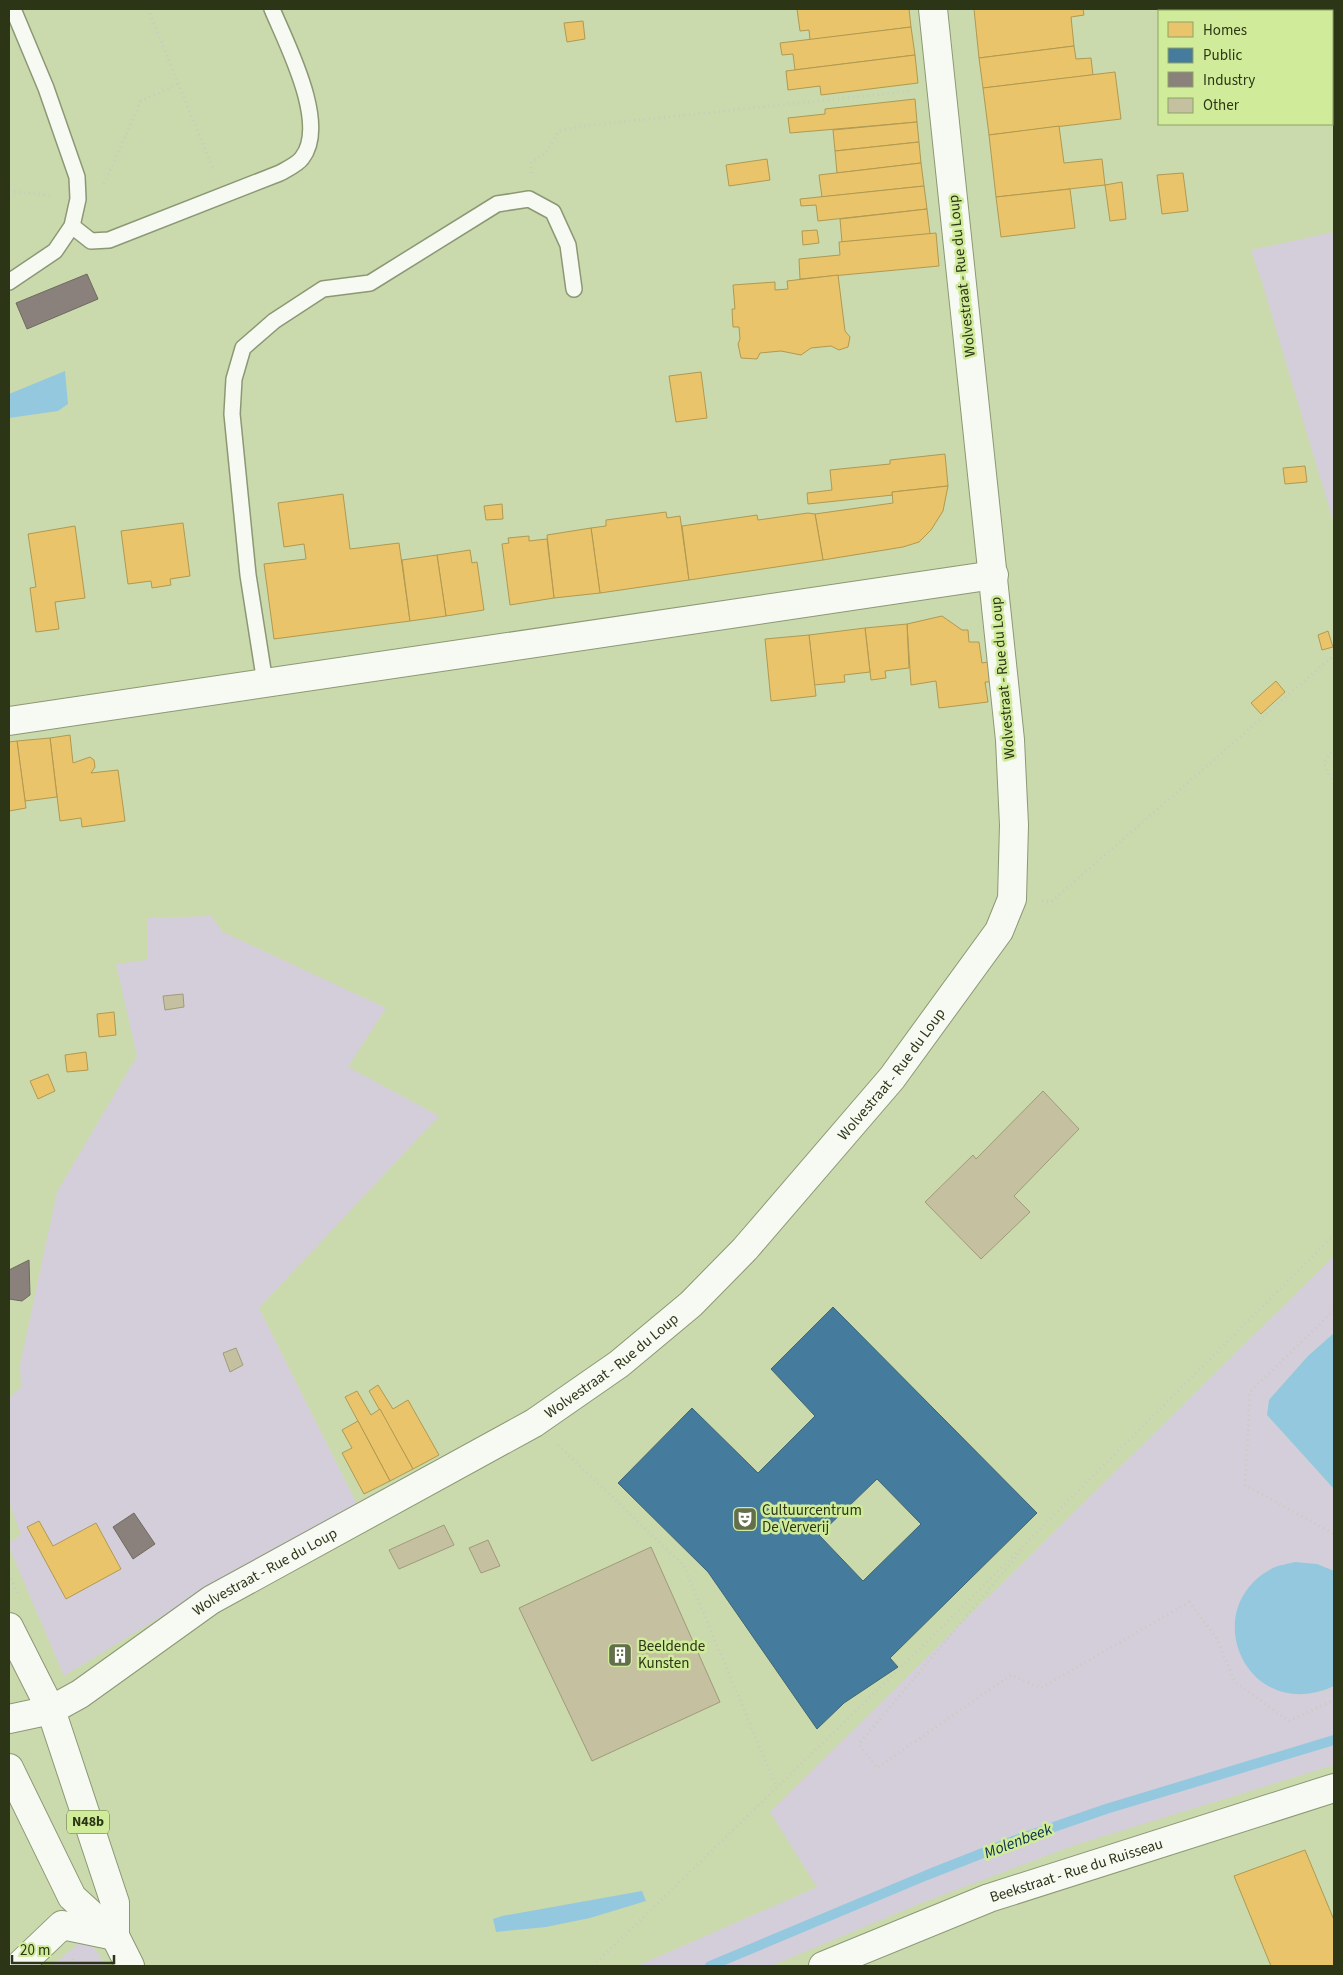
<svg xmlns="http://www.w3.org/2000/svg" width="1343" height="1975" font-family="'Source Sans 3',sans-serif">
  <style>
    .green { fill: #d4ceda }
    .water { fill: #94c8df }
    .homes { fill: #e9c46a; stroke: #b09951 }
    .public { fill: #457b9d; stroke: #3e6674; fill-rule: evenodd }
    .industry { fill: #8a817c; stroke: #6e6a5d }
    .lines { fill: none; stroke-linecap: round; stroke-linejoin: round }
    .stream { stroke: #94c8df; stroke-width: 10 }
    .building { fill: #c5c0a0; stroke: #9f9b7a }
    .service-casing { stroke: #8c9874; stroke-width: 18 }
    .minor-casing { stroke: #8c9874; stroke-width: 30 }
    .tertiary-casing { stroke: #8c9874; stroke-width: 30 }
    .primary-casing { stroke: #8c9874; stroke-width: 30 }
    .path { stroke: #c7ccbf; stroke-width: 3; stroke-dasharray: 1 4; stroke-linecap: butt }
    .service { stroke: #f7f9f3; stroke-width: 15 }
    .minor { stroke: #f7f9f3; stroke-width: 28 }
    .tertiary { stroke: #f7f9f3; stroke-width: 28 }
    .primary { stroke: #f7f9f3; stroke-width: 28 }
    .labels { text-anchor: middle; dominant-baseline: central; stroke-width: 5; stroke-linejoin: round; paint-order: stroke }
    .shield { fill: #d0ec9b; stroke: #5d6d3e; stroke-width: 1 }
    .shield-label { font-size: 14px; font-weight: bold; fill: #2c3616 }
    .street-label { font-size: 15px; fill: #2c3616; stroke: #d0ec9b }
    .poi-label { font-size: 15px; fill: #2c3616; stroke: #d0ec9b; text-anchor: start }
    .water-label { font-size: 16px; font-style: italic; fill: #0b304b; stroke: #d0ec9b }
  </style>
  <rect width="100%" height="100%" fill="#cadaad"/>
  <g class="green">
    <path d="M1334,232V524L1262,282L1251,250Z"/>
    <path d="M211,916L223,932L386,1008L348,1067L439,1116L259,1308L358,1506L182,1604L64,1676L9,1547V1543L21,1535L9,1501V1398L21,1387L20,1365L57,1192L137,1056L116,964L147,960V918Z"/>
    <path d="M1334,1256V1333L1308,1356L1269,1400L1267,1415L1334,1489V1571L1317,1564L1319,1693L1334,1686V1765L1075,1845L919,1904L771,1966H637L817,1887L770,1812Z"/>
    <path d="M87,1937L106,1966H51Z"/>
  </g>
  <g class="water">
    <path d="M65,371L68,404L58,411L9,418V394Z"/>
    <path d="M1334,1333V1489L1267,1415L1269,1400L1308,1356Z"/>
    <path d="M1295,1562L1317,1564L1334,1571V1686C1247,1726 1195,1608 1273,1568C1279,1565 1288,1564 1295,1562Z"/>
    <path d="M642,1891L646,1901L590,1918L546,1927L496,1932L493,1919L502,1916Z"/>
  </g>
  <g class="homes">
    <path d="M797,9H909L911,27L810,40L809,30L800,31Z"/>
    <path d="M974,9H1083L1084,15L1071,17L1074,46L979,58Z"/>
    <path d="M583,21L585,39L567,42L564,23Z"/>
    <path d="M911,27L915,55L795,70L793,54L782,55L780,43Z"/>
    <path d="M1074,46L1076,59L1091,58L1093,75L983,88L979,58Z"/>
    <path d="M915,55L918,83L821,95L820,86L788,90L786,71Z"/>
    <path d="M1115,72L1121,119L989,135L983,88Z"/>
    <path d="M915,99L917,122L790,133L788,118L825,114V109Z"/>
    <path d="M917,122L919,142L835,151L833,130Z"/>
    <path d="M1059,126L1064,163L1102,159L1105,185L996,197L989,135Z"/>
    <path d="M919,142L921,163L837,173L835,151Z"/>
    <path d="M767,159L770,180L729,186L726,165Z"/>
    <path d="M921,163L924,186L822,197L819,175Z"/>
    <path d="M1183,173L1188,211L1162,214L1157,175Z"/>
    <path d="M1122,182L1126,219L1110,221L1105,185Z"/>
    <path d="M924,186L927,209L818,221L816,205L801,206L800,199Z"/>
    <path d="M1070,189L1075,228L1001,237L996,197Z"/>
    <path d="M927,209L930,234L842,242L840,219Z"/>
    <path d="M817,230L819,243L803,245L802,231Z"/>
    <path d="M936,233L939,266L800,279L799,259L840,255L839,242Z"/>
    <path d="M838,275L845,331L850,337L848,347L839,350L831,346L811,348L801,355L781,351L760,353L757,359L741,358L738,344L740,339L739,327H733L732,309H735L733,285L775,282V290L788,289L787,281Z"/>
    <path d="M701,372L707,418L676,422L669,376Z"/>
    <path d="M945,454L948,486L892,492L893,495L808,504L807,493L832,490L830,470L890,464V460Z"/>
    <path d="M1305,466L1307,482L1285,484L1283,468Z"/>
    <path d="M948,486L943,511L931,530L919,542L903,547L823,560L815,514L893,503L892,492Z"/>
    <path d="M343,494L350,549L399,543L410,621L274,639L264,564L306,559L304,544L284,547L278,503Z"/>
    <path d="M502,504L503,519L486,520L484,506Z"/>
    <path d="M666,512L667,518L680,516L689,580L600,593L591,528L606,526V520Z"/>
    <path d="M808,513L815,514L823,560L689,580L682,526L757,515L758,520Z"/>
    <path d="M183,523L190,576L170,579L171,585L152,588L151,581L128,584L121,531Z"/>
    <path d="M75,526L85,598L55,602L59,629L36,632L30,588L36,587L28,534Z"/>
    <path d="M591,528L600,593L554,598L547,535Z"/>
    <path d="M529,536V541L547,539L554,598L510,605L502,544L509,543L508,538Z"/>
    <path d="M470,550L472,563L477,562L484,610L446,616L437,555Z"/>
    <path d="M437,555L446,616L410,621L402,560Z"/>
    <path d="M942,616L962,630H968L969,642H979L982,663L988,662L990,682H985L988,702L939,708L936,681L911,685L907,624Z"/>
    <path d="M907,624L909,668L885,671L886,678L871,680L865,628Z"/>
    <path d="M865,628L870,672L844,675L845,682L814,685L809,635Z"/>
    <path d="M1328,631L1333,647L1322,650L1318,635Z"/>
    <path d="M809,635L816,696L771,701L765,639Z"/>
    <path d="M1276,681L1285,692L1261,714L1251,703Z"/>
    <path d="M70,735L73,763L90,757L94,760L95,767L91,773L118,770L125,821L82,827L81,818L60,821L50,738Z"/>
    <path d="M50,738L57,797L25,801L17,741Z"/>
    <path d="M17,741L26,808L9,811V742Z"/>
    <path d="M114,1012L116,1035L99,1037L97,1014Z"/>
    <path d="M86,1052L88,1070L67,1072L65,1055Z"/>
    <path d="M48,1074L55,1091L38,1099L30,1081Z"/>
    <path d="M378,1385L393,1409L408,1400L439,1455L413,1469L369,1391Z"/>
    <path d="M357,1391L371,1415L380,1409L413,1469L390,1481L345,1397Z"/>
    <path d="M358,1421L390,1481L364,1494L342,1453L352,1448L342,1430Z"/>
    <path d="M39,1521L53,1546L96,1523L121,1569L66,1599L27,1527Z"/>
    <path d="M1305,1850L1334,1920V1966H1271L1234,1876Z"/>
  </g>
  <path class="public" d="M833,1307L1037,1513L890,1658L898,1667L844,1703L817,1729L708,1572L618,1483L692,1408L758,1473L815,1416L771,1369ZM877,1479L921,1524L863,1581L819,1535Z"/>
  <g class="industry">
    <path d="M87,274L98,299L27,329L16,303Z"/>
    <path d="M29,1260L30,1295L22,1301L9,1299V1270Z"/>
    <path d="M134,1513L155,1544L133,1559L113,1527Z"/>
  </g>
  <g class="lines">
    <path class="stream" d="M710,1966L927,1875L1016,1840L1106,1809L1334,1740"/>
  </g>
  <g class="building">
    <path d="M183,994L184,1007L165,1010L163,996Z"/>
    <path d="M1043,1091L1079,1129L1014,1196L1030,1212L981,1259L925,1202L973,1155L976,1159Z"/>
    <path d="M236,1348L243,1365L230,1372L223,1353Z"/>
    <path d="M444,1525L454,1545L399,1569L389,1550Z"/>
    <path d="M488,1540L500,1566L481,1573L469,1548Z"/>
    <path d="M651,1547L720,1702L592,1761L519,1608Z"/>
  </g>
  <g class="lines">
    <defs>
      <g id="service">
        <path d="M72,226L91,241L109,240L280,173C287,169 298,164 302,158C329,124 286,43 272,9"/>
        <path d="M9,282L55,251L72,226L78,199L77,177L46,88L13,9"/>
        <path d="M265,683L248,575L232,414L234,379L243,348L274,321L323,289L370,283L497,204L529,199L553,212L568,245L574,289"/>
      </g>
      <g id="minor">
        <path d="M19,1966L62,1925L115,1936"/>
        <path id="s1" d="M823,1966L989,1898L1334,1788"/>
      </g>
      <g id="tertiary">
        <path d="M9,721L994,575"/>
        <path id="s2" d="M9,1719L51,1710L80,1694L211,1600L534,1423L619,1364L691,1304L745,1249L892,1078L999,931L1012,899L1014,825L1010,740L933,9"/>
      </g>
      <g id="primary">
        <path d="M9,1627L51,1710L115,1903V1936"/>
        <path d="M9,1768L72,1897L115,1936L130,1966"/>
      </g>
    </defs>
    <use href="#service" class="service-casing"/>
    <use href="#minor" class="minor-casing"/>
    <use href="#tertiary" class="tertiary-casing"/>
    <use href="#primary" class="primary-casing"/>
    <g class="path">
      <path d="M148,9L214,171"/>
      <path d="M531,173V162L545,154L559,131L584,126L911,91"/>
      <path d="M104,184L141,101L178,84"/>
      <path d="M9,191L54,196"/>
      <path d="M1334,748L1324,763L1334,784"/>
      <path d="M1042,901L1051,902L1334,655"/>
      <path d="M1334,1310L1250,1392L1245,1485L1334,1534"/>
      <path d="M558,1445L684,1566L776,1786"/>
      <path d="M1022,1550L859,1744L877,1768L1011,1675L1041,1688L1189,1602L1216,1637L1235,1682L1289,1721L1334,1700"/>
      <path d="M9,1574L19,1597"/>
      <path d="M73,1959L76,1966"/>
      <path d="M593,1966L936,1633L1334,1235"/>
    </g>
    <use href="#service" class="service"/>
    <use href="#minor" class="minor"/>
    <use href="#tertiary" class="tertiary"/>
    <use href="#primary" class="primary"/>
  </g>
  <defs>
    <symbol id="theatre-square" viewBox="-11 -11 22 22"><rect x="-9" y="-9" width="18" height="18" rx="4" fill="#636f4b" stroke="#d0ec9b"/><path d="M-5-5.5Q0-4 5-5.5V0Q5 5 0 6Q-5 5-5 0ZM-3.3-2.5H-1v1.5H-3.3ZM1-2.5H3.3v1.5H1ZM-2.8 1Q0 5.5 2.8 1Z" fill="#fff"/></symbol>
    <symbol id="building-square" viewBox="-11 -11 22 22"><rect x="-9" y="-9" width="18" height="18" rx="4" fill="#636f4b" stroke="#d0ec9b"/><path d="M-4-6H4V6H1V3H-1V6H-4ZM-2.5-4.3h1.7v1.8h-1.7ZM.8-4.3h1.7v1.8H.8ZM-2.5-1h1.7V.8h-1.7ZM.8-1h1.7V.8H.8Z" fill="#fff"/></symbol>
  </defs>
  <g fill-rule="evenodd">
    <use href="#theatre-square" x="731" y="1505" width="28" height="28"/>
    <use href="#building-square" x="606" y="1641" width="28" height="28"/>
  </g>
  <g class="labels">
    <rect class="shield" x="67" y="1810.5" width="42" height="23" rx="4"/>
    <g class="shield-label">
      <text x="88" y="1822">N48b</text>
    </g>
    <g class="street-label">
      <text transform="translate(962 276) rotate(-96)">Wolvestraat - Rue du Loup</text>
      <text transform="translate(1003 678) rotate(-95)">Wolvestraat - Rue du Loup</text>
      <text stroke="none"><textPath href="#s2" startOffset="1108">Wolvestraat - Rue du Loup</textPath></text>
      <text stroke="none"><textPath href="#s2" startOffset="702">Wolvestraat - Rue du Loup</textPath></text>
      <text stroke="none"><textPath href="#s2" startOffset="298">Wolvestraat - Rue du Loup</textPath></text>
      <text stroke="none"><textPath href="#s1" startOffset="271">Beekstraat - Rue du Ruisseau</textPath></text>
    </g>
    <g class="poi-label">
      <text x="762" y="1510">Cultuurcentrum<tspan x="762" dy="17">De Ververij</tspan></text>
      <text x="638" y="1646">Beeldende<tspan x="638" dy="17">Kunsten</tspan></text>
    </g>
    <g class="water-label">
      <text transform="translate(1018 1841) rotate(-21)">Molenbeek</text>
    </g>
  </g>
  <rect width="1343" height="1975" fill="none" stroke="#2c3616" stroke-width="20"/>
  <rect x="1158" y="10" width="175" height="115" fill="#d0ec9b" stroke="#8ea366"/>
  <rect x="1168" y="22" width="25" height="15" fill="#e9c46a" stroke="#8ea366"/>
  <text x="1203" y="35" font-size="15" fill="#2c3616">Homes</text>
  <rect x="1168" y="48" width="25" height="15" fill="#457b9d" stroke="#8ea366"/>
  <text x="1203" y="60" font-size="15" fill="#2c3616">Public</text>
  <rect x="1168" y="72" width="25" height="15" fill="#8a817c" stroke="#8ea366"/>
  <text x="1203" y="85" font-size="15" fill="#2c3616">Industry</text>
  <rect x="1168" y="98" width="25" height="15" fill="#c5c0a0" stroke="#8ea366"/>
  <text x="1203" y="110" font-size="15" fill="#2c3616">Other</text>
  <path d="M12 1955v8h102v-8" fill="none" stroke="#2c3616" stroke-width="2.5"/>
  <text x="20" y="1955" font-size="15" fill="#2c3616" stroke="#d0ec9b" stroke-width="4" paint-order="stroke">20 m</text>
</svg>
